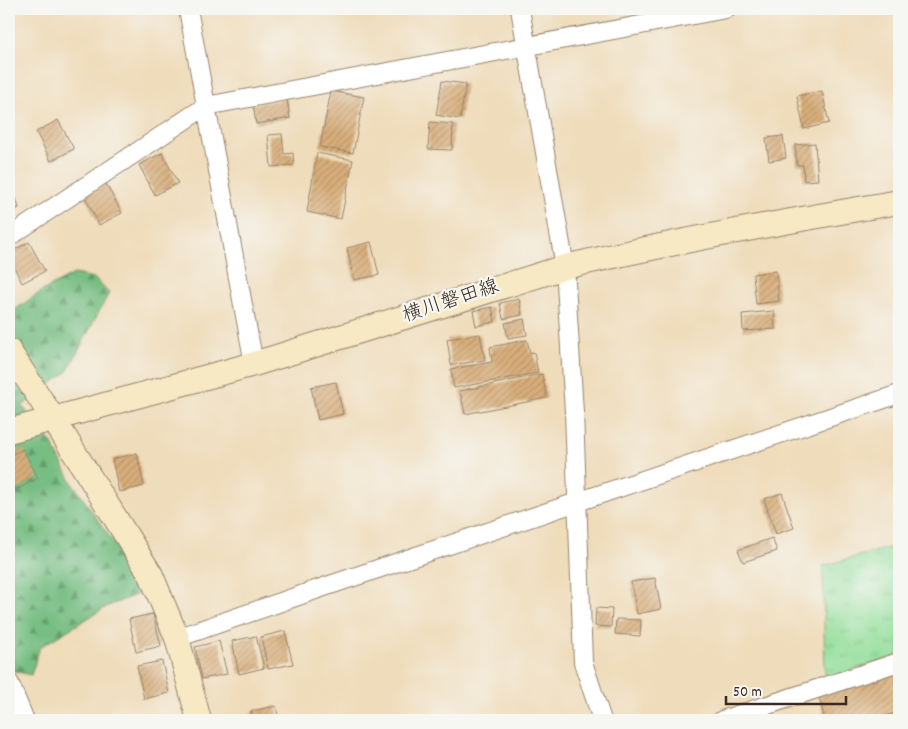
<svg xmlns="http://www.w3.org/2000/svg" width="908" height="729" font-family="Dekko,'Klee One',sans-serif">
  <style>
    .grass { fill: url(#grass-tufts); stroke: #68845c }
    .forest { fill: url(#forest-firs); stroke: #597450 }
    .building { fill: url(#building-hatch) }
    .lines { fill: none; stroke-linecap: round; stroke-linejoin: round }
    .street-casing { stroke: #95836c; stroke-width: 20 }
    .secondary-casing { stroke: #95836c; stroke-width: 26 }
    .street { stroke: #fff; stroke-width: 18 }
    .secondary { stroke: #f7e9c3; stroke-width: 24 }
    .labels { text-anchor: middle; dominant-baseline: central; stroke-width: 4.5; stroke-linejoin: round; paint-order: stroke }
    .street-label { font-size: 20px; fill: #3b2a1e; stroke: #f6f6f2 }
  </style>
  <defs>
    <pattern id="grass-tufts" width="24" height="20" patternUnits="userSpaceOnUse" patternTransform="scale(1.25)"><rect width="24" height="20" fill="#94df9b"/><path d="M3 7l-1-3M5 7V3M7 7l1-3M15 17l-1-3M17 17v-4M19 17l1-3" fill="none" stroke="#80c085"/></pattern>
    <pattern id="forest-firs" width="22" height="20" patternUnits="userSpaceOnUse" patternTransform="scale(1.25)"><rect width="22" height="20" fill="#77be83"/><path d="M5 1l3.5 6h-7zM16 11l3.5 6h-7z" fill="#639b6b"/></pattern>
    <pattern id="building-hatch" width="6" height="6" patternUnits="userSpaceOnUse" patternTransform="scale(1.25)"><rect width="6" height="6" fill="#d9af7b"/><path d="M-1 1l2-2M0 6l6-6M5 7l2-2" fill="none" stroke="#b18f64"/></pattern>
  </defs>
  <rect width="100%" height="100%" fill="#f6f6f2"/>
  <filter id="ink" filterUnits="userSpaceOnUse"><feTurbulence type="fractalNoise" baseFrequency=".02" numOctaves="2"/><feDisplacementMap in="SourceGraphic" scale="10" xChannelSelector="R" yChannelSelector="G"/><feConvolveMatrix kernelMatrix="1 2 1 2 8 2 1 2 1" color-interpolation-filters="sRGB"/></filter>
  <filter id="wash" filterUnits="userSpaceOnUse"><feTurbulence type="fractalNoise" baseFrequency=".0096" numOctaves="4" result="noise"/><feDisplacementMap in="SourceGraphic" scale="20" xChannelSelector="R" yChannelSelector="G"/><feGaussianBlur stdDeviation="1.12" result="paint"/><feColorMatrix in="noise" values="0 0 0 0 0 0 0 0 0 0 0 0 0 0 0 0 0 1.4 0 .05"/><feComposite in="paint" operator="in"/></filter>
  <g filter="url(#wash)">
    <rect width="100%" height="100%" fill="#efdcba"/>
    <path class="grass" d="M899,545V655L825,679L823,566Z"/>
    <g class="forest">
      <path d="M74,274L94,278L109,293L67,372L22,406L51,442L71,481L122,555L138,594L108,606L40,647L31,675L14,671L9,662V373L16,349L9,324V314L42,291Z"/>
      <path d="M899,712V720H872Z"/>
    </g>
    <g id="blocks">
      <g class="building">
        <path d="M442,81L466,84L460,119L436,115Z"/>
        <path d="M331,91L364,97L353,153L320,147Z"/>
        <path d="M822,91L829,123L804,129L797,96Z"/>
        <path d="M287,99L290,118L256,124L253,104Z"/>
        <path d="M58,120L74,149L51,161L36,132Z"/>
        <path d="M430,122L453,124L452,150L428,149Z"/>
        <path d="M282,134L284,154L293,153L294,165L271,167L268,135Z"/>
        <path d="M783,136L786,158L769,161L766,138Z"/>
        <path d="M815,143L818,180L804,181L803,165H797L795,145Z"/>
        <path d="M162,153L178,183L155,195L139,165Z"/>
        <path d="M317,153L353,160L341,219L307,212Z"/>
        <path d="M9,175L19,208L9,211Z"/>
        <path d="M106,184L122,213L99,225L84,195Z"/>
        <path d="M29,242L45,271L22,283L9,257V253Z"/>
        <path d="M371,242L379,275L354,280L347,248Z"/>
        <path d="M776,271L779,301L756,304L753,274Z"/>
        <path d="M519,299L522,315L503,319L500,303Z"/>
        <path d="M492,307L495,322L476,326L473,311Z"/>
        <path d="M774,311L775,329L743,331L742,314Z"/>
        <path d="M524,319L527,335L508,338L505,323Z"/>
        <path d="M480,334L485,360L451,365L447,339Z"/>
        <path d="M527,340L530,353L534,352L538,373L454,388L451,369L492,362L490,347Z"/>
        <path d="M542,374L547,398L465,414L460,391Z"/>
        <path d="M336,382L343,414L318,420L311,387Z"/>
        <path d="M23,449L38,478L16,490L9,476V456Z"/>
        <path d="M137,453L144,486L119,492L112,459Z"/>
        <path d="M782,493L794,528L776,534L764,499Z"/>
        <path d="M772,538L777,551L743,562L738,550Z"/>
        <path d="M655,578L661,609L637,614L631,582Z"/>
        <path d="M596,608L612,609L611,627L595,626Z"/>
        <path d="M153,614L161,646L136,652L129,619Z"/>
        <path d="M616,619L641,620L640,636L615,634Z"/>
        <path d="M285,631L293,664L268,669L261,637Z"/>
        <path d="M256,636L264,668L239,674L232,641Z"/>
        <path d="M219,641L227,674L202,679L195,647Z"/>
        <path d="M162,661L169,693L144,699L137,666Z"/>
        <path d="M899,670V712L872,720H825L818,694Z"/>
        <path d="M276,706L279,720H253L251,711Z"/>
      </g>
    </g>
  </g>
  <g filter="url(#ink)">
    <use href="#blocks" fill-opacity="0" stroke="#95836c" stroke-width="1"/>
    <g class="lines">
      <defs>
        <g id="street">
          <path d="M188,9L254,364"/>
          <path d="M520,9L565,267L574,412L583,662L602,720"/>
          <path d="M9,237L206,106L726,9"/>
          <path d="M177,638L324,587L899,394"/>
          <path d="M9,682L25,720"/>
          <path d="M722,720L899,662"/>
        </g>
        <g id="secondary">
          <path d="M9,351L54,420L151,575L177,638L199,720"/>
          <path d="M9,431L254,364L565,267C675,241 787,221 899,202"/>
        </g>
      </defs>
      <use href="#street" class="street-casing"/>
      <use href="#secondary" class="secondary-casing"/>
      <use href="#street" class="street"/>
      <use href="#secondary" class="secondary"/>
    </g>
  </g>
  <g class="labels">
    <g class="street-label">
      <text transform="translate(451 302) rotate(-18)">横川磐田線</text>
    </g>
  </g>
  <rect width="908" height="729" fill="none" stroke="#f6f6f2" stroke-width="30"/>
  <path d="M726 696v8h120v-8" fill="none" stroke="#3b2a1e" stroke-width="2.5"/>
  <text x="733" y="696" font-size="15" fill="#3b2a1e" stroke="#f6f6f2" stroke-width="4" paint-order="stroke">50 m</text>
</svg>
